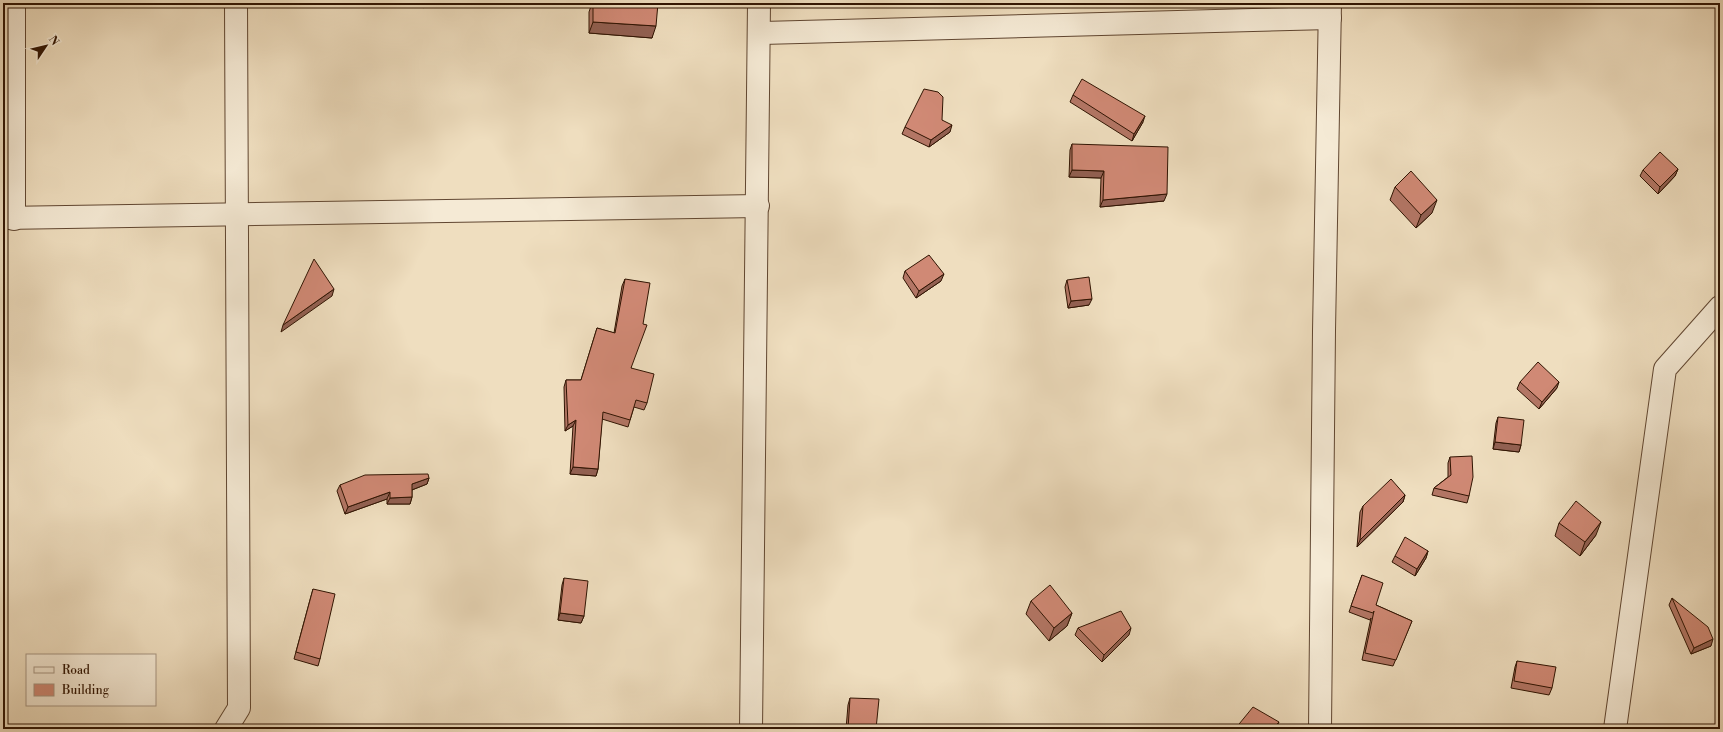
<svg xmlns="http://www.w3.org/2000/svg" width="1723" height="732" font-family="'Libre Bodoni',serif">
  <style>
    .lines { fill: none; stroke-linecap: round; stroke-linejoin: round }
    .minor-casing { stroke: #604631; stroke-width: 24 }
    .minor { stroke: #f5ead5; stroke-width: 22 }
    .wall { fill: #b37665; stroke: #301402 }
    .shaded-wall { fill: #926052; stroke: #301402 }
    .building { fill: #d08975; stroke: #301402 }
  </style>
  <rect width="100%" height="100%" fill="#efdebf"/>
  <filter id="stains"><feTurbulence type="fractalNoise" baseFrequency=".005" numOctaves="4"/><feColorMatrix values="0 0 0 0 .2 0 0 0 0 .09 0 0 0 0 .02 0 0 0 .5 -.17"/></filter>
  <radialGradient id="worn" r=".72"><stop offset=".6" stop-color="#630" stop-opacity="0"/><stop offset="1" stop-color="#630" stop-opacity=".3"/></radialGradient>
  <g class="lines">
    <defs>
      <g id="minor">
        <path d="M760,33L1330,18"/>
        <path d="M3,218L758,206"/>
        <path d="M14,219V3"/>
        <path d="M226,729L239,708L236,3"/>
        <path d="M751,729L759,3"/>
        <path d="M1320,729L1324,331L1330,3"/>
        <path d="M1615,729L1665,369L1720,307"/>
      </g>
    </defs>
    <use href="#minor" class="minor-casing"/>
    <use href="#minor" class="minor"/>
  </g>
  <g class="wall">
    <path d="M418,3H426L424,8Z"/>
    <path d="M592,3H658L652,38L589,33V12Z"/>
    <path d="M1073,95L1143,122L1132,141L1070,102Z"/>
    <path d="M942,120L950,132L929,147L902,134L905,127Z"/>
    <path d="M1072,144L1164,201L1100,207L1101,178L1069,177L1070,150Z"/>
    <path d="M1678,169L1675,176L1658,194L1640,176L1643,170Z"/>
    <path d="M1395,187L1432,213L1416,228L1390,200Z"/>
    <path d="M905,271L941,281L916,298L903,278Z"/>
    <path d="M625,279L631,368L647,403L644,410L634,407L628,427L602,419L598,469L596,476L570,474L573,426L565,431L564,387L566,380H581L597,328L614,333L622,286Z"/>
    <path d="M1067,280L1089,305L1068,308L1065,287Z"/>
    <path d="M1520,382L1557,388L1539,409L1517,389Z"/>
    <path d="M1498,417L1521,445L1519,452L1493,449L1496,423Z"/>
    <path d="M1450,457L1469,496L1467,503L1432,495L1434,488L1448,477V463Z"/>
    <path d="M429,478L427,484L412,490V497L410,504H387V499L345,514L337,491L340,485Z"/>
    <path d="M1405,495L1403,502L1357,547L1360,512L1363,506Z"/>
    <path d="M1559,523L1596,535L1580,556L1555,536Z"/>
    <path d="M1428,551L1426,558L1415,576L1392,562L1395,556Z"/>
    <path d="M1362,575L1376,605L1412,621L1393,666L1362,660L1371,618L1370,620L1349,612Z"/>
    <path d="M564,578L584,616L581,623L558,620L562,585Z"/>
    <path d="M313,589L320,659L318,666L294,659L311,596Z"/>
    <path d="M1672,598L1711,646L1691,654L1669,605Z"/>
    <path d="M1031,601L1072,613L1067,626L1049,641L1026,614Z"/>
    <path d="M1078,628L1129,635L1102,662L1075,635Z"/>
    <path d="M1517,661L1552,688L1549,695L1511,688L1515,667Z"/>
    <path d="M850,698L876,729H846L848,705Z"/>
  </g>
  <g class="shaded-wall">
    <path d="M593,22L656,26L652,38L589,33Z"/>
    <path d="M1145,116L1143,122L1132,141L1134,134Z"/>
    <path d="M952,125L950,132L929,147L931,140Z"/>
    <path d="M1678,169L1675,176L1658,194L1660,187Z"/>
    <path d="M1072,170L1104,171L1101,178L1069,177Z"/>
    <path d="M1167,194L1164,201L1100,207L1103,200Z"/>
    <path d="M1437,200L1432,213L1416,228L1421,215Z"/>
    <path d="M944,274L941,281L916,298L919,291Z"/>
    <path d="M334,289L332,296L281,332L283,325Z"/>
    <path d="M1092,299L1089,305L1068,308L1071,301Z"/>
    <path d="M1559,382L1557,388L1539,409L1542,402Z"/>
    <path d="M576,420L573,426L565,431L568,425Z"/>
    <path d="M1495,442L1521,445L1519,452L1493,449Z"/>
    <path d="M573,467L598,469L596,476L570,474Z"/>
    <path d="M429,478L427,484L409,491L412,484Z"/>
    <path d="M390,492L387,499L345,514L348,507Z"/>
    <path d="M1405,495L1403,502L1357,547L1360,540Z"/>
    <path d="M412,497L410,504H387L390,498Z"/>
    <path d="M1601,522L1596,535L1580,556L1585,542Z"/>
    <path d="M1428,551L1426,558L1415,576L1417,569Z"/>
    <path d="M560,613L584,616L581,623L558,620Z"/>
    <path d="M1072,613L1067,626L1049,641L1054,628Z"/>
    <path d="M1131,628L1129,635L1102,662L1104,655Z"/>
    <path d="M1713,639L1711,646L1691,654L1694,648Z"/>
    <path d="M1279,722L1276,729H1272Z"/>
  </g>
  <g class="building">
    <path d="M593,3H658L656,26L593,22Z"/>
    <path d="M1082,79L1145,116L1134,134L1073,95Z"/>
    <path d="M924,89L938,92L943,97L942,120L952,125L931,140L905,127Z"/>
    <path d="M1072,144L1168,147L1167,194L1103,200L1104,171L1072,170Z"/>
    <path d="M1660,152L1678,169L1660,187L1643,170Z"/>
    <path d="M1411,171L1437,200L1421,215L1395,187Z"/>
    <path d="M929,255L944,274L919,291L905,271Z"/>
    <path d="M314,259L334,289L283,325Z"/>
    <path d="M1089,277L1092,299L1071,301L1067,280Z"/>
    <path d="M625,279L650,283L643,324L647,325L631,368L654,374L647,403L636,400L630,420L603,412L598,469L573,467L576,420L568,425L566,380H581L597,328L615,333Z"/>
    <path d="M1538,362L1559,382L1542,402L1520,382Z"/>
    <path d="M1498,417L1524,420L1521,445L1495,442Z"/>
    <path d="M1472,456L1473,477L1469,496L1434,488L1451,475L1450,457Z"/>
    <path d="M428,474L429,478L412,484V497L390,498V492L348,507L340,485L365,475Z"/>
    <path d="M1391,479L1405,495L1360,540L1363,506Z"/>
    <path d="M1576,501L1601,522L1585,542L1559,523Z"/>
    <path d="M1405,537L1428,551L1417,569L1395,556Z"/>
    <path d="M1362,575L1383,583L1376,605L1412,621L1396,660L1365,653L1374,611L1373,613L1351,606Z"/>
    <path d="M564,578L588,581L584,616L560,613Z"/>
    <path d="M1050,585L1072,613L1054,628L1031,601Z"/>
    <path d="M313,589L335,594L320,659L296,652Z"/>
    <path d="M1672,598L1708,627L1713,639L1694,648Z"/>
    <path d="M1121,611L1131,628L1104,655L1078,628Z"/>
    <path d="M1517,661L1556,667L1552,688L1514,681Z"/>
    <path d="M850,698L879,699L876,729H848Z"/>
    <path d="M1253,707L1279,722L1272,729H1235Z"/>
    <path d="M962,727V729H937V728Z"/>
  </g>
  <rect width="1723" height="732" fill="none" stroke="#efdebf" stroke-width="16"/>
  <rect x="4" y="4" width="1715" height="724" fill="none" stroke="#301402" stroke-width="2"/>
  <rect x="8" y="8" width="1707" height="716" fill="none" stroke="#301402"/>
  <rect x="26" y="654" width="130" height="52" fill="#f5ead5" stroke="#a69481"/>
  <rect x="34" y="667" width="20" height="6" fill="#f5ead5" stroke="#a69481"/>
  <text x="62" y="674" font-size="12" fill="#301402">Road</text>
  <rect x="34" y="684" width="20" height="12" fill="#d08975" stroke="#a69481"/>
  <text x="62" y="694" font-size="12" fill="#301402">Building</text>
  <g transform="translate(46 46) rotate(55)" stroke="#f5ead5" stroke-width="3" paint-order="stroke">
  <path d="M0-3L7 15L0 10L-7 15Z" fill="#301402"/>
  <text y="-6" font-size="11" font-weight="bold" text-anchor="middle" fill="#301402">N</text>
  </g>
  <rect width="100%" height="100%" filter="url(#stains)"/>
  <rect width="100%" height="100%" fill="url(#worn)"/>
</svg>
